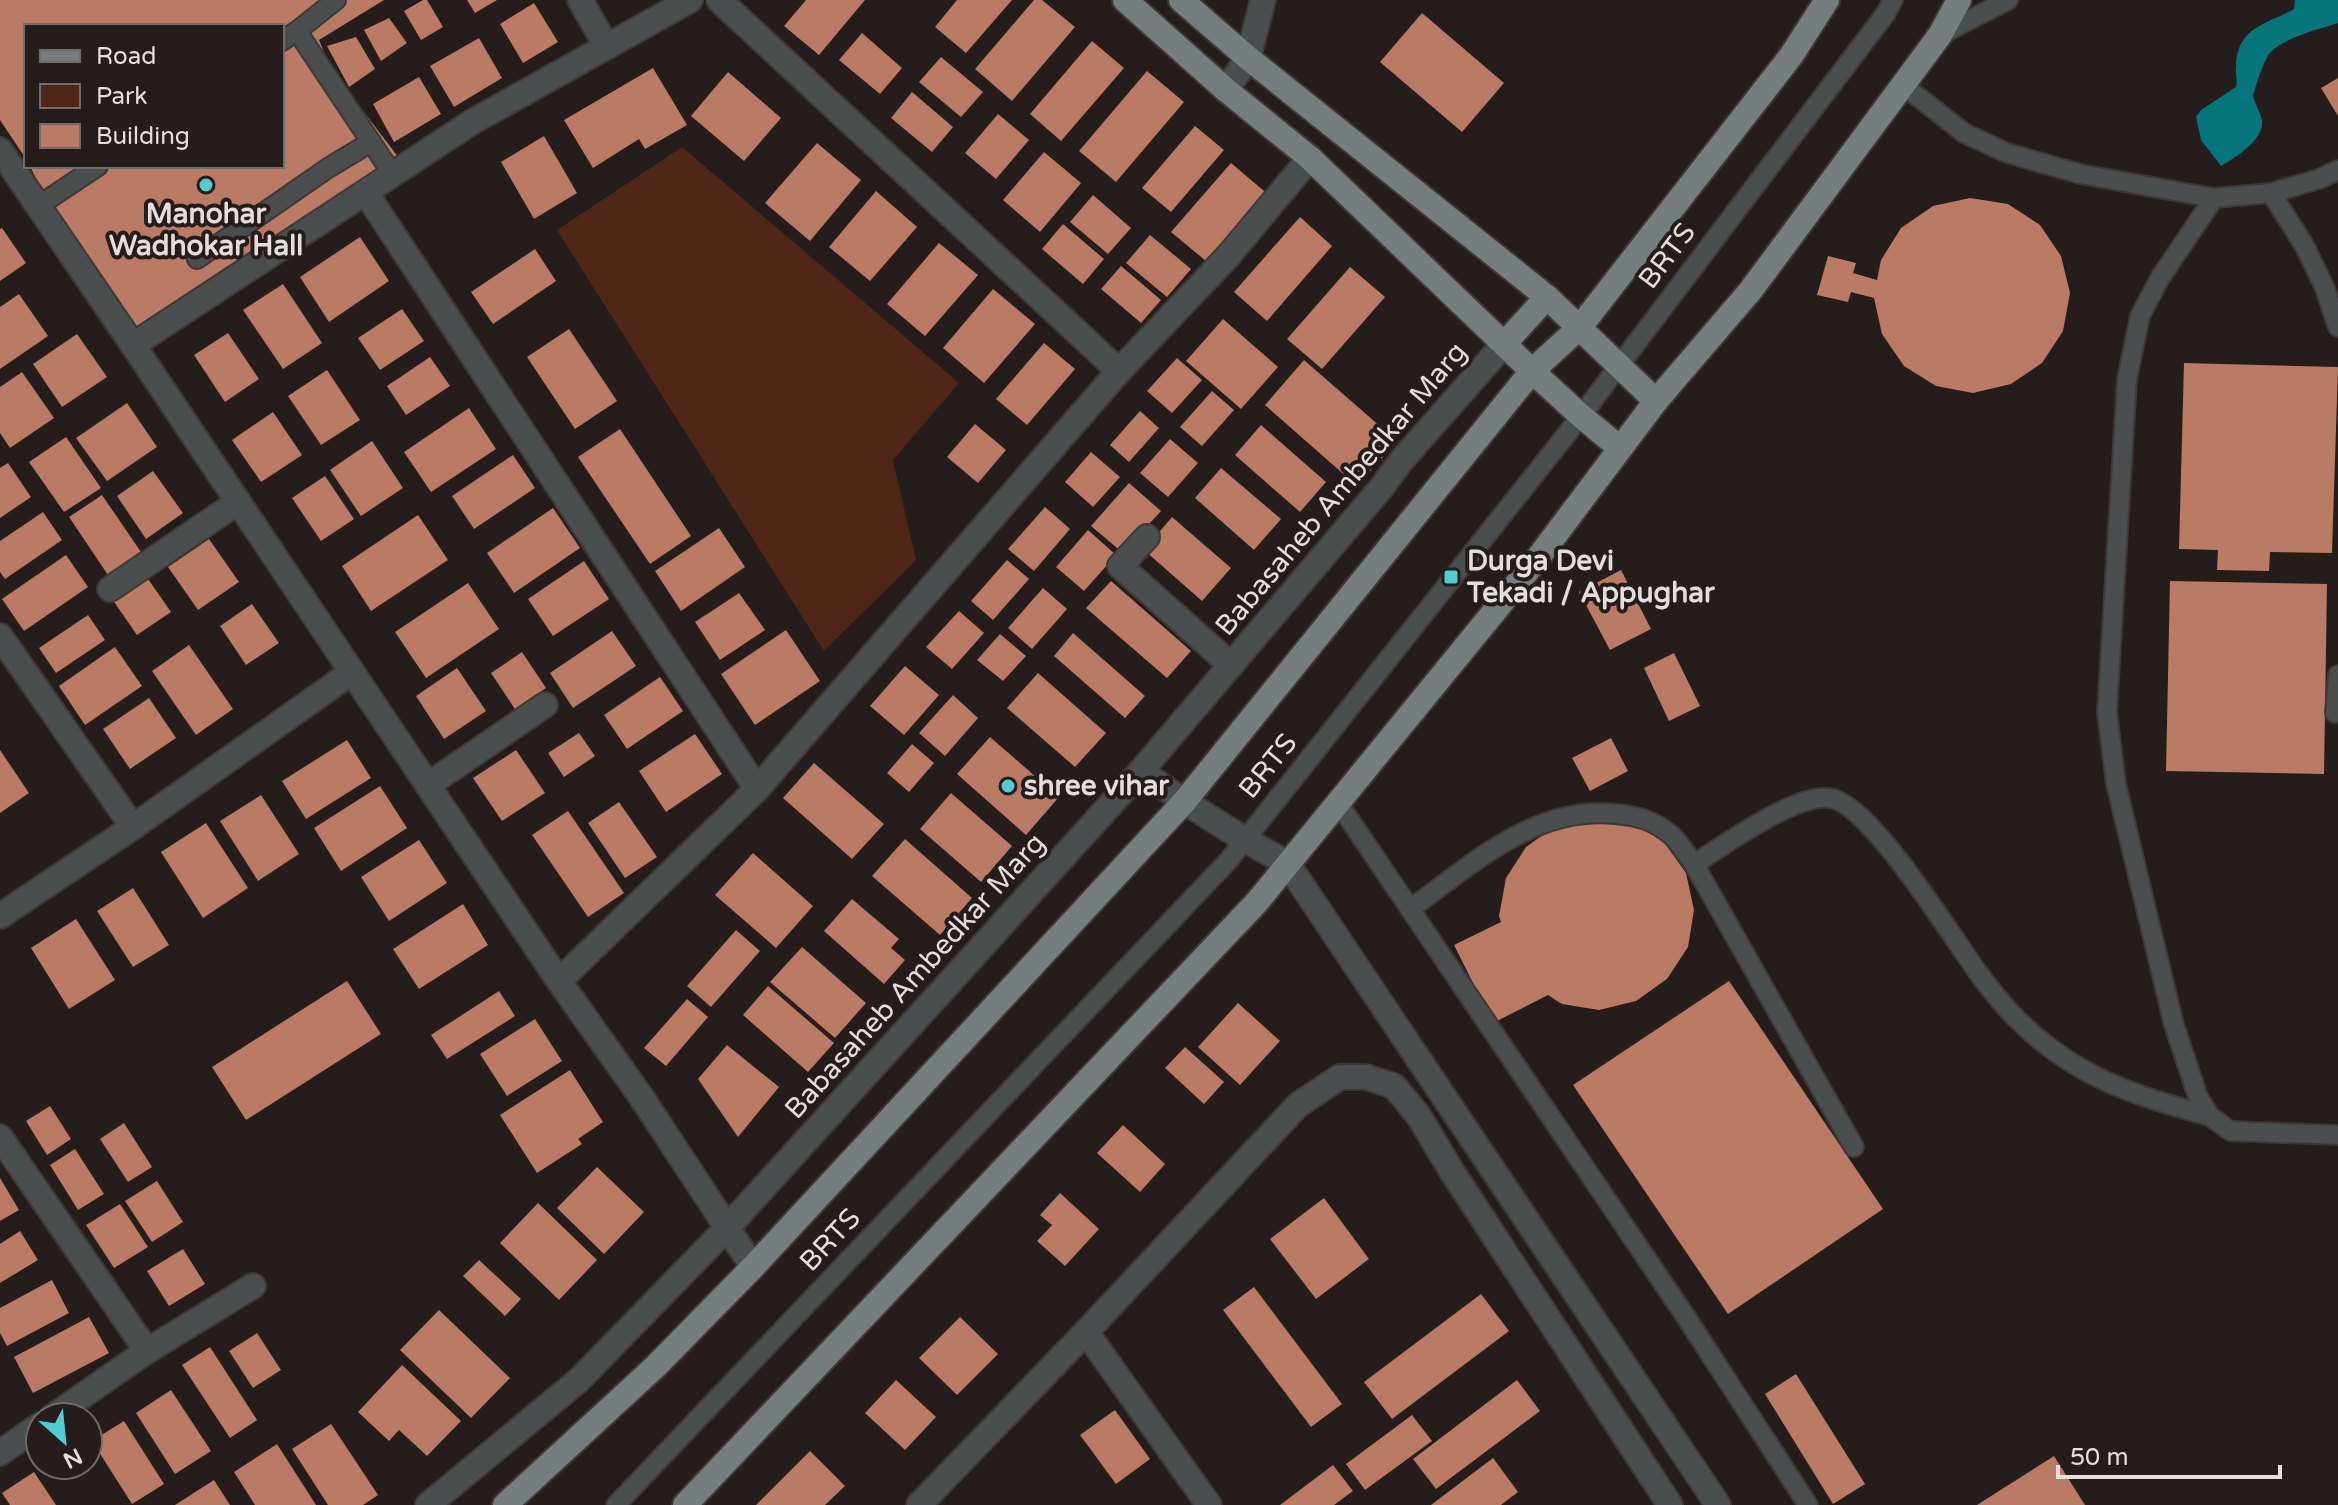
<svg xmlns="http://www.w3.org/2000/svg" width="2338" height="1505" font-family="'Varela Round',sans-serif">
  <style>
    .green { fill: #502617 }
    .water { fill: #06757c }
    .building { fill: #ba7a64 }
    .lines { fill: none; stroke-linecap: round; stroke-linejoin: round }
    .lane-casing { stroke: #3f3836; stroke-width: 22 }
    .street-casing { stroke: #3f3836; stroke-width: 28 }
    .primary-casing { stroke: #3f3836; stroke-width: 28 }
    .lane { stroke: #4a4e4f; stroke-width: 18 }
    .street { stroke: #4a4e4f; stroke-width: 24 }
    .primary { stroke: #757d7e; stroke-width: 24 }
    .poi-dot { fill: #52ccd5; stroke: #241d1b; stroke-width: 3 }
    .labels { text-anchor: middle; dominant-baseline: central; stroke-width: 8; stroke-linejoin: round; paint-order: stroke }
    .poi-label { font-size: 28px; font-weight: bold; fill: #e4dfdd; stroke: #241d1b; text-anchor: start }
    .street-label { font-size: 28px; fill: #e4dfdd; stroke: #241d1b }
  </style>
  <rect width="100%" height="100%" fill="#241d1b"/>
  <path class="green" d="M682,147L959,383L893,460L916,560L824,651L557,230Z"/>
  <path class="water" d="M2295,0H2338V23C2319,29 2282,38 2269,54C2263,63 2256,85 2253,96C2255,104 2260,112 2262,120C2265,139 2235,158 2221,166L2201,140L2196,117L2201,110L2236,87C2238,80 2235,75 2236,68C2236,27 2265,25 2294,9Z"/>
  <g class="building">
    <path d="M0,0H384L319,40L331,69L399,158L132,334L57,224L30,166H282V26H26V159L0,120Z"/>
    <path d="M423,0H427L443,27L421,40L404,11Z"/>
    <path d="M467,0H497L475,13Z"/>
    <path d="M806,0H865L819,55L784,26Z"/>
    <path d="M957,0H1012L966,53L935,27Z"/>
    <path d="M1034,0H1042L1075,27L1012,101L975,69Z"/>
    <path d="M534,3L558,42L523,63L500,24Z"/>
    <path d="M1422,13L1504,83L1462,132L1380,62Z"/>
    <path d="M389,18L407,43L381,61L364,30Z"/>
    <path d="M862,33L902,68L880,94L839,60Z"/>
    <path d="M356,37L375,69L349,87L327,46Z"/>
    <path d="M479,38L502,78L454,107L430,66Z"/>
    <path d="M1092,41L1124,68L1061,141L1030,114Z"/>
    <path d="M941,57L983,92L961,117L919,82Z"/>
    <path d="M653,68L687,125L645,149L639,139L593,168L564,120Z"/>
    <path d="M1147,71L1184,102L1116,182L1079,151Z"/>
    <path d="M728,72L781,118L744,161L691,116Z"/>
    <path d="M419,77L441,114L394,142L373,104Z"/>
    <path d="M2338,78V116L2321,88Z"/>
    <path d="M912,92L953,127L932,152L891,118Z"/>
    <path d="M998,114L1029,140L996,179L965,153Z"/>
    <path d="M1195,126L1224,150L1171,212L1142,188Z"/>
    <path d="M544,136L577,193L534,219L501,162Z"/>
    <path d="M817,143L861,180L810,241L765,203Z"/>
    <path d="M1044,152L1081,183L1040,232L1003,200Z"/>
    <path d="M1231,163L1270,196L1212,266L1171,232Z"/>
    <path d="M876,191L917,227L870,281L829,247Z"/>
    <path d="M1093,195L1131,228L1108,254L1070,222Z"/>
    <path d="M1970,198L2008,204L2040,225L2061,256L2070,293L2063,331L2042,363L2011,384L1973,393L1936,386L1904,366L1882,334L1874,298L1851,292L1848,302L1817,295L1828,256L1856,263L1853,273L1877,280L1881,260L1901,228L1933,206Z"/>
    <path d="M1300,217L1332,246L1267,321L1234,292Z"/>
    <path d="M1063,224L1104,259L1083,284L1042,249Z"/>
    <path d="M2,228L26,263L0,281V229Z"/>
    <path d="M1150,235L1191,269L1167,297L1126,263Z"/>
    <path d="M360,237L389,281L329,322L300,277Z"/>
    <path d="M939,243L978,275L925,336L887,304Z"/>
    <path d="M535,249L556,281L493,324L471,292Z"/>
    <path d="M1121,266L1161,300L1141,323L1101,289Z"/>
    <path d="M1350,267L1385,297L1322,369L1287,339Z"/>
    <path d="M283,284L322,343L283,369L243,310Z"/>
    <path d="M993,289L1035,324L984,383L943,348Z"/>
    <path d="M19,294L48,336L0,369V307Z"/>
    <path d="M402,309L424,341L380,370L358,338Z"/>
    <path d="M1223,319L1278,367L1241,409L1186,361Z"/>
    <path d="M569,329L617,401L575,429L527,357Z"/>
    <path d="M228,333L259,379L225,402L194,355Z"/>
    <path d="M77,334L107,377L62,407L33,364Z"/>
    <path d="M1044,343L1075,369L1027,425L996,399Z"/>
    <path d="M430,357L450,386L406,415L387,386Z"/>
    <path d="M1177,358L1202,380L1172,413L1147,391Z"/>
    <path d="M1304,360L1397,441L1357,486L1265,405Z"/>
    <path d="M2184,363L2338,367L2332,553L2270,552L2269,571L2217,570L2218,550L2179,549Z"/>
    <path d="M327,370L360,420L321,445L288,396Z"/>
    <path d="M22,372L54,418L10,448L0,433V387Z"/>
    <path d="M1212,391L1234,410L1202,446L1180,427Z"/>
    <path d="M127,403L157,447L107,481L76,438Z"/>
    <path d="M469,408L496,449L431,492L404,452Z"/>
    <path d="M1140,411L1159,428L1129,462L1110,445Z"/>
    <path d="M273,412L302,455L261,482L232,440Z"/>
    <path d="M975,424L1006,450L978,483L947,457Z"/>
    <path d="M1261,425L1326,482L1300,512L1235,455Z"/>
    <path d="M620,429L691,536L650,564L578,457Z"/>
    <path d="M66,437L101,488L64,512L29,462Z"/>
    <path d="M1170,439L1198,463L1168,497L1140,473Z"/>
    <path d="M372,441L403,488L361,516L330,470Z"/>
    <path d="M1091,452L1120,477L1093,507L1065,482Z"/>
    <path d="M513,455L535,488L474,529L452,496Z"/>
    <path d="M8,463L31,497L0,518V468Z"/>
    <path d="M1221,468L1281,519L1254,550L1195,498Z"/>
    <path d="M153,471L183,513L146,539L117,496Z"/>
    <path d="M325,476L354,519L321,541L292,498Z"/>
    <path d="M1129,483L1161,511L1123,553L1091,526Z"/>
    <path d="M102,495L141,552L108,575L69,517Z"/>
    <path d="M1045,507L1070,529L1034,571L1008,549Z"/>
    <path d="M553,508L580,548L514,593L487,553Z"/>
    <path d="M43,512L62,540L5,579L0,572V541Z"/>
    <path d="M418,515L448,560L371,611L342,566Z"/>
    <path d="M1172,517L1231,568L1202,601L1144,550Z"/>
    <path d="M719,528L745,567L681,611L655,571Z"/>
    <path d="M1088,530L1116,555L1084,591L1056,567Z"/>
    <path d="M209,539L239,582L198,610L168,567Z"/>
    <path d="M66,555L88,587L24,631L2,599Z"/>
    <path d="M1007,560L1029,579L993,620L971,601Z"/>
    <path d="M584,561L609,599L553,636L528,599Z"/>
    <path d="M1621,570L1651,629L1610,650L1579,592Z"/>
    <path d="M146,576L171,612L137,635L112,599Z"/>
    <path d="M1111,581L1191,651L1167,678L1086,608Z"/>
    <path d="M2170,581L2327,584L2324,774L2166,771Z"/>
    <path d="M468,583L499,629L426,678L395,632Z"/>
    <path d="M1043,588L1067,609L1032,649L1008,628Z"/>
    <path d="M739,593L765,630L720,660L695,622Z"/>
    <path d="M252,604L279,643L246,665L220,626Z"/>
    <path d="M959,611L984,633L952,669L926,647Z"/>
    <path d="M88,615L105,640L56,673L39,648Z"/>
    <path d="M786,630L820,681L755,725L721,674Z"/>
    <path d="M612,631L636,666L573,708L550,673Z"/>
    <path d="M1073,633L1145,696L1125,718L1054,656Z"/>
    <path d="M1000,634L1026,656L1003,681L977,660Z"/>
    <path d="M189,645L233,709L196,735L152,671Z"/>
    <path d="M115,647L142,686L85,725L59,686Z"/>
    <path d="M522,652L546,688L515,709L491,673Z"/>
    <path d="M1674,653L1700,706L1669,721L1644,668Z"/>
    <path d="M905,666L939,695L904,735L870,706Z"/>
    <path d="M457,668L486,711L444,739L416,696Z"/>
    <path d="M1038,673L1106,733L1075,767L1007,708Z"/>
    <path d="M660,677L683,711L627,749L604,715Z"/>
    <path d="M953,695L978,718L945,756L919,733Z"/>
    <path d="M149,698L176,738L130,769L103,729Z"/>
    <path d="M579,733L595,756L564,777L548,753Z"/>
    <path d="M695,734L722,774L666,812L639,771Z"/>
    <path d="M990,737L1059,797L1026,835L957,774Z"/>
    <path d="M1611,738L1628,771L1590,791L1572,758Z"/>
    <path d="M347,740L371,778L306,819L282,781Z"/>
    <path d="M912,744L934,763L909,792L887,773Z"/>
    <path d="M0,750L29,793L0,813Z"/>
    <path d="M516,750L545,793L502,821L473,778Z"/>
    <path d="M814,763L884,824L852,859L783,798Z"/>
    <path d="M380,786L407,828L341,871L314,828Z"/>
    <path d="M951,793L1012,846L981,882L920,829Z"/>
    <path d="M261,795L299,854L258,881L220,821Z"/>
    <path d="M619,802L657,857L625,878L588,823Z"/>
    <path d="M568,811L624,893L588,917L532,835Z"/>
    <path d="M1594,816L1631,822L1664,842L1686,873L1694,910L1688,947L1667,979L1636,1001L1599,1010L1562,1004L1548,995L1493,1023L1454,945L1501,922L1499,916L1506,878L1526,847L1557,825Z"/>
    <path d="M206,823L248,888L203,918L161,852Z"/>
    <path d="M905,839L972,898L940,935L872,876Z"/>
    <path d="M419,840L447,883L389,921L361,877Z"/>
    <path d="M753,853L813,906L776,948L715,895Z"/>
    <path d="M133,888L169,945L133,967L97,911Z"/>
    <path d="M852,899L899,939L891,948L905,960L884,984L824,931Z"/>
    <path d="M463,904L488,945L419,989L393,949Z"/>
    <path d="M76,919L115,980L69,1009L31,948Z"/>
    <path d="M736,930L760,951L711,1007L687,986Z"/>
    <path d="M802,947L866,1003L835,1038L770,982Z"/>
    <path d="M347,981L381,1034L246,1120L212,1067Z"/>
    <path d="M1729,981L1883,1209L1728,1314L1573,1085Z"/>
    <path d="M768,986L834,1043L808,1072L743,1015Z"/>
    <path d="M499,991L515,1016L447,1059L431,1035Z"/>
    <path d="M687,999L708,1017L666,1066L644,1048Z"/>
    <path d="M1238,1003L1280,1041L1240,1085L1198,1047Z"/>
    <path d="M535,1019L562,1061L507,1096L480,1054Z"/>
    <path d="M727,1045L779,1087L738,1137L698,1079Z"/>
    <path d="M1185,1047L1224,1082L1204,1104L1165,1068Z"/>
    <path d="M570,1070L603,1122L578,1139L582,1144L537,1173L500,1115Z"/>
    <path d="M50,1106L71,1139L47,1155L26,1121Z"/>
    <path d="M124,1123L152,1167L128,1182L100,1139Z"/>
    <path d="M1123,1125L1165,1164L1140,1192L1097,1153Z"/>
    <path d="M75,1149L104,1194L78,1210L50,1165Z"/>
    <path d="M597,1167L644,1212L604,1254L557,1208Z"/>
    <path d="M0,1178L19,1210L0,1221Z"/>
    <path d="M157,1181L183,1222L152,1242L125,1201Z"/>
    <path d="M1060,1193L1099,1229L1065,1266L1037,1241L1052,1225L1040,1215Z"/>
    <path d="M1324,1198L1369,1259L1316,1299L1270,1239Z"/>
    <path d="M538,1203L597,1260L559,1300L500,1243Z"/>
    <path d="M120,1204L148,1247L114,1268L86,1225Z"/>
    <path d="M20,1231L38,1260L0,1283V1244Z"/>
    <path d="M183,1249L205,1284L169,1306L147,1271Z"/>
    <path d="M479,1260L521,1299L505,1316L463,1276Z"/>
    <path d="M52,1280L69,1313L7,1346L0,1333V1308Z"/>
    <path d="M1254,1287L1342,1404L1311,1427L1223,1310Z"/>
    <path d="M1481,1294L1509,1331L1392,1419L1364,1382Z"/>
    <path d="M439,1310L510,1378L471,1418L400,1350Z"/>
    <path d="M89,1317L109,1353L33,1393L14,1357Z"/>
    <path d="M960,1317L998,1354L957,1395L919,1358Z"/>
    <path d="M257,1333L281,1370L253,1388L229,1351Z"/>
    <path d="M210,1347L257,1420L230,1438L182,1365Z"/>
    <path d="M402,1365L461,1421L427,1456L399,1430L389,1441L358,1412Z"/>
    <path d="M1796,1374L1865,1484L1833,1504L1765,1394Z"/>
    <path d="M896,1380L936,1417L905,1450L865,1413Z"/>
    <path d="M1517,1380L1540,1411L1436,1489L1413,1459Z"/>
    <path d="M171,1390L211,1451L175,1474L136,1413Z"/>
    <path d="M1115,1410L1150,1459L1116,1484L1080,1435Z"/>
    <path d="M1412,1415L1432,1441L1365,1490L1346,1464Z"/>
    <path d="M124,1421L164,1484L132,1504L92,1441Z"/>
    <path d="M331,1424L378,1495L363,1505H328L292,1449Z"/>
    <path d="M277,1444L316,1505H255L234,1472Z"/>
    <path d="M810,1451L845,1486L825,1505H756Z"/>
    <path d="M2054,1456L2085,1505H1977Z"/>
    <path d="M1493,1458L1518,1492L1501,1505H1431Z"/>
    <path d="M1333,1465L1353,1491L1334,1505H1280Z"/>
    <path d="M34,1472L56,1505H10L2,1493Z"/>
    <path d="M214,1480L230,1505H175Z"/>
  </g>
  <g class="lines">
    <defs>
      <g id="lane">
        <path d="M297,31L336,0"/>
        <path d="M1940,35L2008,0"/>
        <path d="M282,41L297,31L393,175"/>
        <path d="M1903,85L1964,133L2007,153L2080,174L2214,198L2271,193L2319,179L2338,170"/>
        <path d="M2271,193L2304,245L2324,286L2338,327"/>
        <path d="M2214,198L2160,278L2140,316L2127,379L2107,712L2116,784L2174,1025L2198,1097L2210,1116L2230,1131L2338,1135"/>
        <path d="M38,206L98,166"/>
        <path d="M197,259L328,168L371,142"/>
        <path d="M2335,713L2338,675"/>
        <path d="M1339,804L1686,1317L1808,1505"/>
        <path d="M1694,864C1725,845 1794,794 1829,798C1871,802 1956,945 1985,982C1996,996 2008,1011 2021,1023C2076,1077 2137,1097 2210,1116"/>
        <path d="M1410,909C1472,865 1534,805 1616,814C1637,816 1654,820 1671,835C1680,843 1687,855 1694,864L1854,1147"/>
        <path d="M616,1505L1229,860L1581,416L1886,13L1893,0"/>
      </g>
      <g id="street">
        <path d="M580,0L607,47"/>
        <path d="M719,0L1119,371"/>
        <path d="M1226,90L1248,58L1263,0"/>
        <path d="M0,150L133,345L559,981L642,1098L753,1267"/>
        <path d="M366,193L757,789"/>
        <path d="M133,345L472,122L690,0"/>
        <path d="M1147,537L1120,566L1231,665"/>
        <path d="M110,589L238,502"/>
        <path d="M0,636L133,827"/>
        <path d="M1141,771C1188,805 1236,836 1287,863L1718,1505"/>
        <path d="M428,785L545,705"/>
        <path d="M0,916L133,827L352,672"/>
        <path d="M559,981L757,789L1119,371L1229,255L1310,158"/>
        <path d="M0,1137L147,1351"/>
        <path d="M1086,1332L1209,1505"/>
        <path d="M52,1417L147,1351L253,1286"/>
        <path d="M0,1453L40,1425"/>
        <path d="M428,1505L579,1380L727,1228L1141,771L1382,487L1401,461L1505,343"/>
        <path d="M919,1505L1086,1332L1298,1105L1340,1077H1366L1394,1086L1418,1115L1451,1170L1670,1505"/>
      </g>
      <g id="primary">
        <path d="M1125,0L1226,90L1310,158L1532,371L1581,416L1620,448"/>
        <path d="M1181,0L1248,58L1547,297L1656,401"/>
        <path d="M1505,343L1547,297"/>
        <path d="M505,1505L656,1366L753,1267L1184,802L1532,371L1580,327L1791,56L1827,0"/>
        <path d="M685,1505L1257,902L1538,558L1656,401L1751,290L1940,35L1959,0"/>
      </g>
    </defs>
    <use href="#lane" class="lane-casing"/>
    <use href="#street" class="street-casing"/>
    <use href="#primary" class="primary-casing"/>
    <use href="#lane" class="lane"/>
    <use href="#street" class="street"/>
    <use href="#primary" class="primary"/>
  </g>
  <g class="poi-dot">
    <circle cx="206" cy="185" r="8"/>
    <rect x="1443" y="569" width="16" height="16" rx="4"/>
    <circle cx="1008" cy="786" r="8"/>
  </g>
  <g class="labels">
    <g class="poi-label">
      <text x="206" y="214" text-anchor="middle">Manohar<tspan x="206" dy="32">Wadhokar Hall</tspan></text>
      <text x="1467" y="561">Durga Devi<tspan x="1467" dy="32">Tekadi / Appughar</tspan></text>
      <text x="1024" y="786">shree vihar</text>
    </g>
    <g class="street-label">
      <text transform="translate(1667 256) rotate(-53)">BRTS</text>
      <text transform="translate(1341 489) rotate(-50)">Babasaheb Ambedkar Marg</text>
      <text transform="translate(1268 766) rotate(-51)">BRTS</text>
      <text transform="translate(915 976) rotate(-48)">Babasaheb Ambedkar Marg</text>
      <text transform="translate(830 1240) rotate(-47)">BRTS</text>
    </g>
  </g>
  <rect x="24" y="24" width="260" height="144" fill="#241d1b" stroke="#716b69" stroke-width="2"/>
  <rect x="40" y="50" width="40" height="12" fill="#757d7e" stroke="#716b69" stroke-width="2"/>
  <text x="96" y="64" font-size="24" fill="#e4dfdd">Road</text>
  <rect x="40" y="84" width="40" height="24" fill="#502617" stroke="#716b69" stroke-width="2"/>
  <text x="96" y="104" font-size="24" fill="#e4dfdd">Park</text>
  <rect x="40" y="124" width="40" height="24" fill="#ba7a64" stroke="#716b69" stroke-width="2"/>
  <text x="96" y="144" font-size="24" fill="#e4dfdd">Building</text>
  <g transform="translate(64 1441) rotate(153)"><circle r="38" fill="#241d1b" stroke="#716b69" stroke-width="2"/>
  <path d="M0-6L14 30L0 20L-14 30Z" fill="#52ccd5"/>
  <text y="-12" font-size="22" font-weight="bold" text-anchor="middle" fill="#e4dfdd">N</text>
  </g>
  <path d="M2058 1465v12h222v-12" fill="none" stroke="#e4dfdd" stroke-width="4"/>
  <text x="2070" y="1465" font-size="24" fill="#e4dfdd" stroke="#241d1b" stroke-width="6" paint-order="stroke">50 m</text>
</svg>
